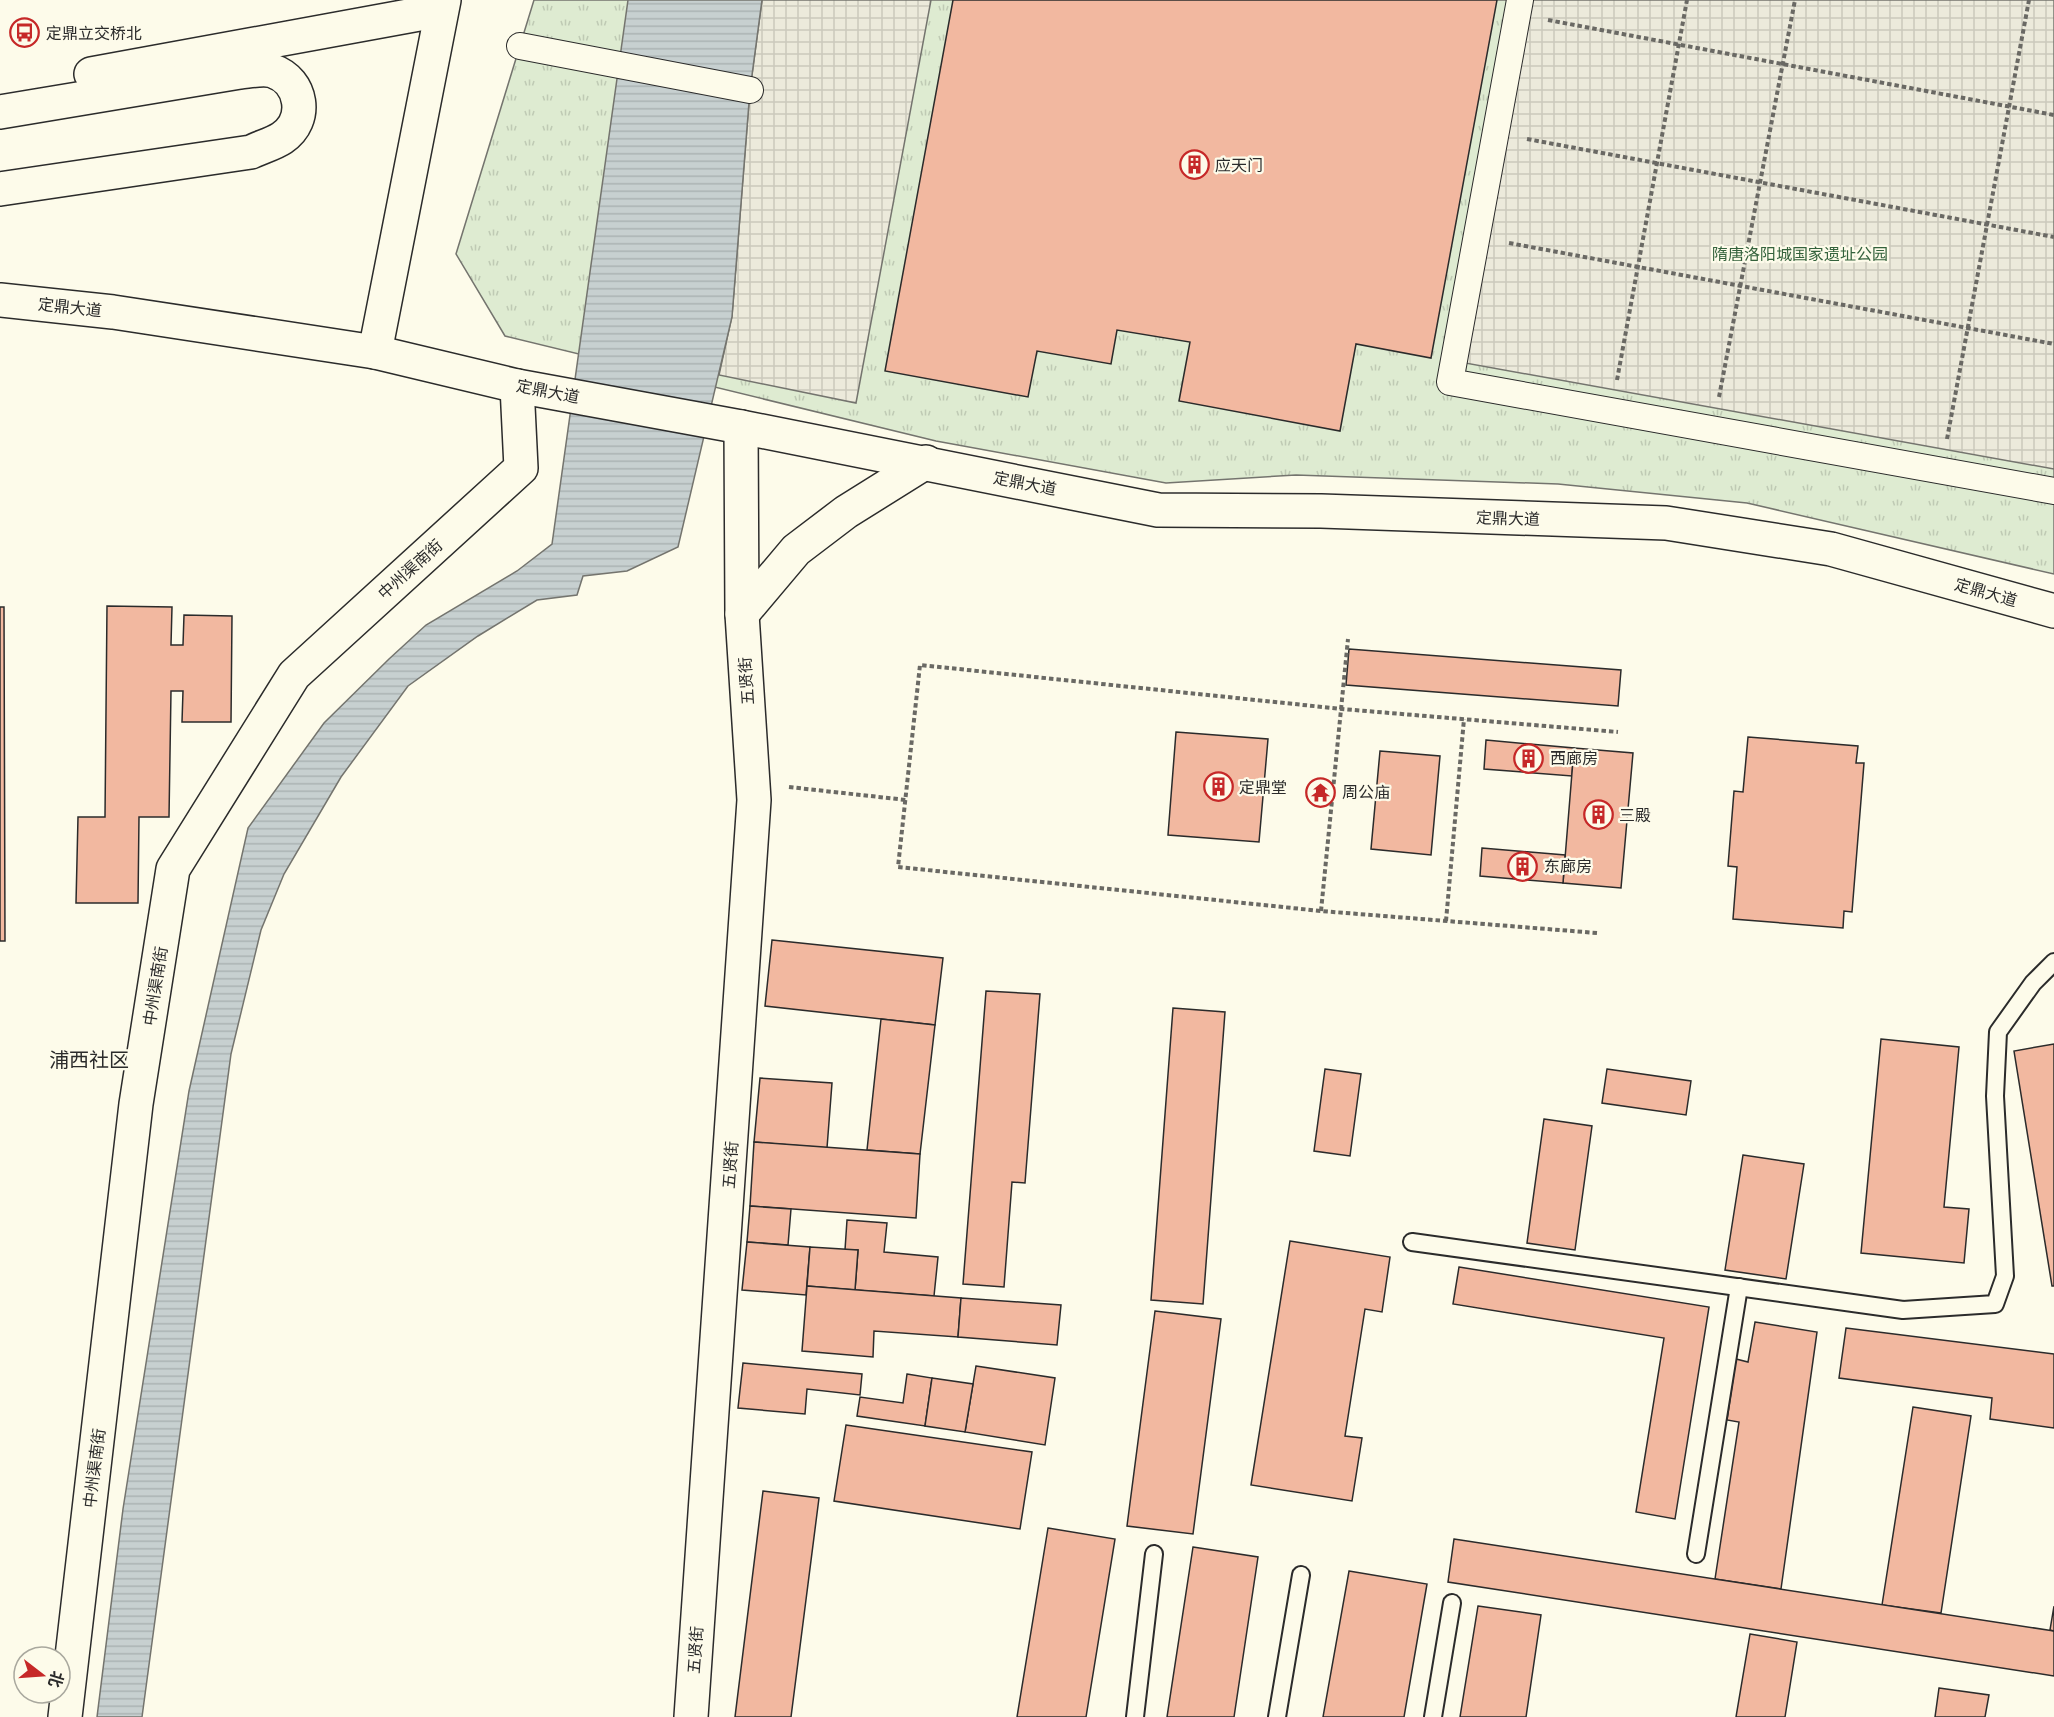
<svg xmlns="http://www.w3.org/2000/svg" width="2054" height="1717" font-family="'Noto Sans','Noto Sans SC',sans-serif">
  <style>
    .park { fill: url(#park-tufts); stroke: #74746e; stroke-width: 1.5 }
    .plaza { fill: url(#plaza-grid); stroke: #74746e; stroke-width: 1.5 }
    .water { fill: url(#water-rules); stroke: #74746e; stroke-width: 1.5 }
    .building { fill: #f2b8a0; stroke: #2b2b2b; stroke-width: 1.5 }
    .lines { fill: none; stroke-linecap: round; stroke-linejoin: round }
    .service-casing { stroke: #2b2b2b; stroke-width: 20 }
    .pedestrian-casing { stroke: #2b2b2b; stroke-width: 28 }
    .minor-casing { stroke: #2b2b2b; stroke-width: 36 }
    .primary-casing { stroke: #2b2b2b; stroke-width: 36 }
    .path { stroke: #6a6964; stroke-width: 4; stroke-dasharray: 4.5 3; stroke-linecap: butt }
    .service { stroke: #fdfbea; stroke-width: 16 }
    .pedestrian { stroke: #fdfbea; stroke-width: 26 }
    .minor { stroke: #fdfbea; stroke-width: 33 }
    .primary { stroke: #fdfbea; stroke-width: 33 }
    .labels { text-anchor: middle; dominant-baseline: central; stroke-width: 4.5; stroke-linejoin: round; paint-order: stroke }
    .poi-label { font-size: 16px; fill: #2b2b2b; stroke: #fdfbea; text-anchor: start }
    .park-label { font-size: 16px; fill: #34623c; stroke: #fdfbea }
    .street-label { font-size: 16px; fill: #2b2b2b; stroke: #fdfbea }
    .quarter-label { font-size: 20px; fill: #2b2b2b; stroke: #fdfbea }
  </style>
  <defs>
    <pattern id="park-tufts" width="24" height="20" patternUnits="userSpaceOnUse" patternTransform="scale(1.5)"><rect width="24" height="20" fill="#deebd1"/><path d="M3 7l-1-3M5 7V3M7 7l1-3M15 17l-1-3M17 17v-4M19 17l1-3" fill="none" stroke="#bfcab4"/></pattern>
    <pattern id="plaza-grid" width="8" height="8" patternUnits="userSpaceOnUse" patternTransform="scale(1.5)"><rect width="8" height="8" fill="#eceadb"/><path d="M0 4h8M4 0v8" fill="none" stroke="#cbc9bc"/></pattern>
    <pattern id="water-rules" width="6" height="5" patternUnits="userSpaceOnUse" patternTransform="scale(1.5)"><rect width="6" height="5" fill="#c7d0d0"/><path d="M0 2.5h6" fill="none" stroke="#abb3b3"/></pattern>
  </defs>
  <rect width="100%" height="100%" fill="#fdfbea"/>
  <path class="park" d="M534,0H2054V574L1747,503L1558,484L1296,475L1166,483L936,441L505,336L456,254Z"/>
  <g class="plaza">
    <path d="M762,0H931L856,403L719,375L732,316L750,90Z"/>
    <path d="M1520,0H2054V469L1454,361Z"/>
  </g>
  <path class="water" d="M628,0H762L750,90L732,317L678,547L627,571L583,576L577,595L537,600L478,636L408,686L341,777L284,874L261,930L231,1054L142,1717H97L123,1509L189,1091L248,828L324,723L389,659L426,625L517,571L552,544Z"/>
  <g class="building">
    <path d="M953,0H1497L1431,358L1356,344L1340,431L1179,401L1190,342L1117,330L1111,364L1037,351L1028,397L885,371Z"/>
    <path d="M107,606L172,607L171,645H183L184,615L232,616L231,722H182L183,691H171L169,817H139L138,903H76L78,817H105Z"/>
    <path d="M0,607H4L5,941H0Z"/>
    <path d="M1349,649L1621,670L1618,706L1346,685Z"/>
    <path d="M1176,732L1268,739L1259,842L1168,835Z"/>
    <path d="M1748,737L1858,746L1856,763H1864L1852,912L1844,911L1843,928L1733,919L1737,867L1728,866L1734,791L1743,792Z"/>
    <path d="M1486,740L1574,748L1572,776L1484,769Z"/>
    <path d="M1574,748L1633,753L1621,888L1563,883Z"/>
    <path d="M1380,751L1440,756L1431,855L1371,849Z"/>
    <path d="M1482,848L1565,855L1563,883L1480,876Z"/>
    <path d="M772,940L943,958L935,1025L765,1006Z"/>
    <path d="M986,991L1040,994L1025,1183L1012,1182L1004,1287L963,1284Z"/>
    <path d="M1173,1008L1225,1012L1203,1304L1151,1300Z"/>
    <path d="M881,1019L935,1025L920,1154L867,1150Z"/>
    <path d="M1881,1039L1959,1047L1944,1207L1969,1209L1964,1263L1861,1253Z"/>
    <path d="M2054,1044V1286H2052L2014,1051Z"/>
    <path d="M1325,1069L1361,1074L1350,1156L1314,1151Z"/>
    <path d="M1607,1069L1691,1081L1686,1115L1602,1103Z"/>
    <path d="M760,1078L832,1083L827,1148L754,1142Z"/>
    <path d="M1544,1119L1592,1126L1575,1250L1527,1243Z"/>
    <path d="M754,1142L920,1154L916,1218L750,1206Z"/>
    <path d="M1743,1155L1804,1164L1786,1279L1725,1270Z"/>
    <path d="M750,1206L791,1209L788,1245L747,1242Z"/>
    <path d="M847,1220L887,1223L884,1252L938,1257L934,1296L855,1290L858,1250H845Z"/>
    <path d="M1290,1241L1390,1257L1382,1312L1365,1309L1345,1436L1362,1438L1352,1501L1251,1485Z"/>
    <path d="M747,1242L810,1247L806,1295L742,1290Z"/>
    <path d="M810,1247L858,1250L855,1290L807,1286Z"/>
    <path d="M1459,1267L1709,1307L1675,1519L1636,1512L1664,1338L1453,1304Z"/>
    <path d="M807,1286L961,1298L958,1337L874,1331L873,1357L802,1351Z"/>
    <path d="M961,1298L1061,1305L1057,1345L958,1337Z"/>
    <path d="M1155,1311L1221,1319L1193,1534L1127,1526Z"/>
    <path d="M1755,1322L1817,1332L1781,1589L1715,1579L1739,1422L1727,1420L1736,1359L1748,1362Z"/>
    <path d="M1846,1328L2054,1354V1428L1990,1419L1992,1398L1839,1378Z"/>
    <path d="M743,1363L862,1374L860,1395L807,1389L805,1414L738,1408Z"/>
    <path d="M976,1366L1055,1378L1045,1445L965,1432Z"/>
    <path d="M907,1374L932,1378L925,1426L857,1416L860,1397L903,1403Z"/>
    <path d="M932,1378L973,1384L965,1432L925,1426Z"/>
    <path d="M1913,1407L1971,1416L1941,1613L1882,1605Z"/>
    <path d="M846,1425L1032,1452L1020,1529L834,1501Z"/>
    <path d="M763,1491L819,1498L791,1717H735Z"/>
    <path d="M1048,1528L1115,1539L1086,1717H1017Z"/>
    <path d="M1454,1539L2054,1631V1676L1448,1582Z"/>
    <path d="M1193,1547L1258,1557L1234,1717H1167Z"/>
    <path d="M1349,1571L1427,1584L1404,1717H1323Z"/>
    <path d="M1478,1606L1541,1615L1526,1717H1460Z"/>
    <path d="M2054,1606V1631L2050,1630Z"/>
    <path d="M1750,1634L1797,1642L1785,1717H1736Z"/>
    <path d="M1939,1688L1989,1695L1985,1717H1935Z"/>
  </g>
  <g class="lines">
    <defs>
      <g id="service">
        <path d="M1412,1242L1903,1310L1995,1304L2005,1276L1995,1096L1998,1032L2033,983L2054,962"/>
        <path d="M1696,1554L1739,1287"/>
        <path d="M1135,1717L1154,1554"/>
        <path d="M1277,1717L1301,1575"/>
        <path d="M1433,1717L1452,1603"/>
      </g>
      <g id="pedestrian">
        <path d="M1520,0L1450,382L2054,491"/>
        <path d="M520,46L750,90"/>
      </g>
      <g id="minor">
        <path d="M742,614L796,550L846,512L926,462"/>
        <path d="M65,1717L136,1104L173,869L294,675L521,468L517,386"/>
        <path d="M691,1717L754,800L742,614L741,427"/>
      </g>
      <g id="primary">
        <path d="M91,74L441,10"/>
        <path d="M0,112L240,72C250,71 264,68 273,71C302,81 309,120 282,138C273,144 261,147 251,152L0,189"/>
        <path d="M0,300L113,312L375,352L517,386L741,427L1158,510L1321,511L1666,523L1831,549L2054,611"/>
        <path d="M375,352L444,0"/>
      </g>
    </defs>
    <use href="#service" class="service-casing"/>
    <use href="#pedestrian" class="pedestrian-casing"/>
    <use href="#minor" class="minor-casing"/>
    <use href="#primary" class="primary-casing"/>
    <g class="path">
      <path d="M1548,20L2054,115"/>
      <path d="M1527,139L2054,237"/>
      <path d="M1509,243L2054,344"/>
      <path d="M1617,380L1687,0"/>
      <path d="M1719,397L1795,0"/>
      <path d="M1947,439L2029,0"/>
      <path d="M789,787L906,800"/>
      <path d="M1321,911L1348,639"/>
      <path d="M1446,921L1464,719"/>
      <path d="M1597,933L1321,911L898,867L920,665L1342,709L1618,732"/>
    </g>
    <use href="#service" class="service"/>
    <use href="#pedestrian" class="pedestrian"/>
    <use href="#minor" class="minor"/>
    <use href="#primary" class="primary"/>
  </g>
  <defs>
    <symbol id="bus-ring" viewBox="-11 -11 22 22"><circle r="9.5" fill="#fdfbea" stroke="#c62828" stroke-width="1.5"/><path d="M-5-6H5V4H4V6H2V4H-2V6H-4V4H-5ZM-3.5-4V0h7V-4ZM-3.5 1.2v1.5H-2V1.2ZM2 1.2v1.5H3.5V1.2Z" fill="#c62828"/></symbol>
    <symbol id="building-ring" viewBox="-11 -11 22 22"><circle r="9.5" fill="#fdfbea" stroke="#c62828" stroke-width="1.5"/><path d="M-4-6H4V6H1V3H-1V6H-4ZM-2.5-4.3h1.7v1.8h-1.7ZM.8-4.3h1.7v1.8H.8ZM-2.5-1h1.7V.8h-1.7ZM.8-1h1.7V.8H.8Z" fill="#c62828"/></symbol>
    <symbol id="temple-ring" viewBox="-11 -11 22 22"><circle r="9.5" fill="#fdfbea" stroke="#c62828" stroke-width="1.5"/><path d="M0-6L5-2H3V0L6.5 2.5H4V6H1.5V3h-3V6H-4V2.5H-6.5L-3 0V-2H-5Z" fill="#c62828"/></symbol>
  </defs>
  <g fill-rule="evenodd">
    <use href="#bus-ring" x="8" y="16" width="33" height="33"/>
    <use href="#building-ring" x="1178" y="148" width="33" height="33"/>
    <use href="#building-ring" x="1512" y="742" width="33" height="33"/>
    <use href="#building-ring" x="1202" y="770" width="33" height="33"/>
    <use href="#temple-ring" x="1304" y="776" width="33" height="33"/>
    <use href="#building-ring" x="1582" y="798" width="33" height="33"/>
    <use href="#building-ring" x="1506" y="850" width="33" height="33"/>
  </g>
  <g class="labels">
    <g class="poi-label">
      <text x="46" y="33">定鼎立交桥北</text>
      <text x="1215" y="165">应天门</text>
      <text x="1550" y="758">西廊房</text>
      <text x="1239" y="787">定鼎堂</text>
      <text x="1342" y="792">周公庙</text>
      <text x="1619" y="815">三殿</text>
      <text x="1544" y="866">东廊房</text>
    </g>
    <g class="park-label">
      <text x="1800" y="254">隋唐洛阳城国家遗址公园</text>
    </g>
    <g class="street-label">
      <text transform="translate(70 307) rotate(6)">定鼎大道</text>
      <text transform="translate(548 391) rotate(11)">定鼎大道</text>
      <text transform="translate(1025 483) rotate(11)">定鼎大道</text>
      <text transform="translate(1508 518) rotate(2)">定鼎大道</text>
      <text transform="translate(410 569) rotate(-42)">中州渠南街</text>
      <text transform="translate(1986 592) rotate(16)">定鼎大道</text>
      <text transform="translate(746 681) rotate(-94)">五贤街</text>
      <text transform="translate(155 986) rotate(-81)">中州渠南街</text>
      <text transform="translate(730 1165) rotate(-86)">五贤街</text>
      <text transform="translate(94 1468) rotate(-83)">中州渠南街</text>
      <text transform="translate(695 1650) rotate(-86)">五贤街</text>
    </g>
    <g class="quarter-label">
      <text x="89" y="1059">浦西社区</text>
    </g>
  </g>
  <g transform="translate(42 1675) rotate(107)"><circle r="28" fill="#fdfbea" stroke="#a9a89e" stroke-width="1.5"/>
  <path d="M0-4.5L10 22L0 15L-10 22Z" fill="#c62828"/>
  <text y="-9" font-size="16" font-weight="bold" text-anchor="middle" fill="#2b2b2b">北</text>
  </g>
</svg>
